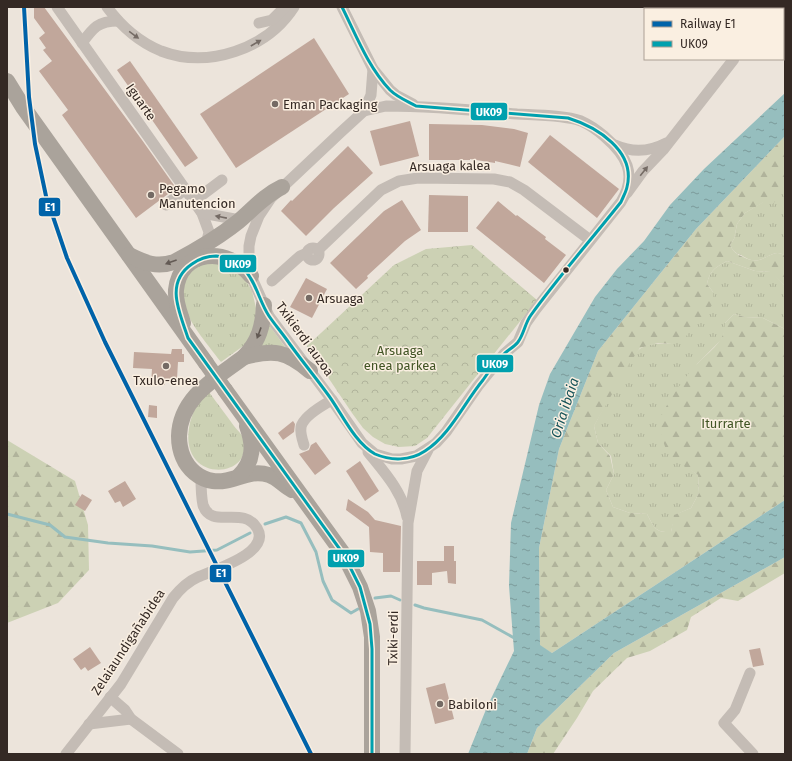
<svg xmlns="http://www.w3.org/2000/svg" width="792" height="761" font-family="'Fira Sans',sans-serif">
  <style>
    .grass { fill: url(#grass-tufts) }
    .forest { fill: url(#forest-firs) }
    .park { fill: url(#park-crowns) }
    .water { fill: url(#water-ripples) }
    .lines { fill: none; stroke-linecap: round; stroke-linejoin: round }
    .stream { stroke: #96bebe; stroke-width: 3 }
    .building { fill: #c1a79b }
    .minor { stroke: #c4bcb5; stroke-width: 11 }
    .highway { stroke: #aaa39b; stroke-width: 16 }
    .highway-bridge { stroke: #aaa39b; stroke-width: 16 }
    .bus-1-casing { stroke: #faefe1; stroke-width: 6 }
    .bus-1 { stroke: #00a0ae; stroke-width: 3 }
    .rail-1-casing { stroke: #faefe1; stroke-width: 7 }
    .rail-1 { stroke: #0063a9; stroke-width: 4 }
    .oneway { fill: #756b65 }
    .oneway2 { fill: #635a54 }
    .poi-dot { fill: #746a64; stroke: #faefe1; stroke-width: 1.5 }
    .bus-dot { fill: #342924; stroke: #faefe1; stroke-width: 1.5 }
    .labels { text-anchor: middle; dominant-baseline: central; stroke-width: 3; stroke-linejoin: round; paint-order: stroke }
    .street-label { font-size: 13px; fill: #342924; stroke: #faefe1 }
    .poi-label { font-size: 13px; fill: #342924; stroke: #faefe1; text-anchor: start }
    .park-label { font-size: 13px; fill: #425525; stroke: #faefe1 }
    .water-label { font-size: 14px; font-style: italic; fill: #165359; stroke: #faefe1 }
    .line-badge { stroke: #faefe1; stroke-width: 1.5 }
    .badge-label { font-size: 11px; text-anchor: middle; font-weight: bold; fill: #fff }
  </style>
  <defs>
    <pattern id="grass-tufts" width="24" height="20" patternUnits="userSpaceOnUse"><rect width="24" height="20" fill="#ccd1b4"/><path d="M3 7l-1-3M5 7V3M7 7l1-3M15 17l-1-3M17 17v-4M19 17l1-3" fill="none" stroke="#b0b39b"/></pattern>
    <pattern id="forest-firs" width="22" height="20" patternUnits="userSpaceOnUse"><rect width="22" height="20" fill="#ccd1b4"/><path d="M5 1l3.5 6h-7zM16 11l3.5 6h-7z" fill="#b0b39b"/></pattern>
    <pattern id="park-crowns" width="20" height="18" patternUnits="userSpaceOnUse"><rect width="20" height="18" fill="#ccd1b4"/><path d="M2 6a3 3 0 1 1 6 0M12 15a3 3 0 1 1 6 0" fill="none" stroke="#b0b39b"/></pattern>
    <pattern id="water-ripples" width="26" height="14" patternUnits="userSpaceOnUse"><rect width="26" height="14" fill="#96bebe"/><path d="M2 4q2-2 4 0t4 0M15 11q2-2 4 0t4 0" fill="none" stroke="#7b9a9a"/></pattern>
  </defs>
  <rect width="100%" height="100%" fill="#ece4db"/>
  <g class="grass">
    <path d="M785,189V256C776,248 768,258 759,260C752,262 746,258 741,255C735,253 733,251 730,245L734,239L737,224L745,213Z"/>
    <path d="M209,261L222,262L243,275L252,291L256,308L255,329L246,344L221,362C206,341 170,305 187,277C191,269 201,265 209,261Z"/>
    <path d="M727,261L755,271L772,272L785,286V329L763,318L745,317L734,314L725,323V331L721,340L697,364L670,455L698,475L699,493L691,508L675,515L671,532C655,533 654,527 647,514L630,513L613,507L606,490L614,474L611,456L598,443L594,426C602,412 630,354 641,348C651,343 661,343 672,344L713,292L707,284C710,270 716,267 727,261Z"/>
    <path d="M267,322L288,351L255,350Z"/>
    <path d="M209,392C217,403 226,415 234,426C237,430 242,434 243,438C256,479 180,485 189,428C192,411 197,404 209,392Z"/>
  </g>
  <g class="forest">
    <path d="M785,136V189L773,204L764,202L745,213L737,224L734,239L730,245C733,251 735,253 741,256C746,258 752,262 759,260C768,258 776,248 785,256V286L771,272L755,271L727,261C716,267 710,270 707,284L713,292V304L682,341L672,344L658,343L640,348L629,364L594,426L598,443L610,456L614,474L606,490L613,507L630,513L647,514C654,527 655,533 671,532L674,515L691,508L699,493L698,475C689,469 678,463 670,456C665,450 658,428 660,421C663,407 688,372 699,362C710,351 726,341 725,323L734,314L745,317L763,318L785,329V500L552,653L540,646L539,548L559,449L598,351L696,229Z"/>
    <path d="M7,440L75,481L88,525L89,570L58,603L7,623Z"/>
    <path d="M785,557V573L738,601L721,598L691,617L687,630L650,651L627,658L593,691L577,718L553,754H527L537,728L614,653Z"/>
  </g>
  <path class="park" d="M472,245L537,300L427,438L415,446L399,447L385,444L373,437L363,428L352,413L307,346L394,265L426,249Z"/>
  <path class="water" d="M785,93V136L696,229L598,351L559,449L539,548L540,645L552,653L785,500V557L614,653L537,728L527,754H468L487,707L514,651L509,586L511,523L539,405L550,374L595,297L617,269L644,241L670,205L704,169Z"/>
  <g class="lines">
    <g class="stream">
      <path d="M7,514L50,525L65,537L108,543L152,546L190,552L217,550L250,533"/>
      <path d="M265,524L286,517L301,523L316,552L323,581L332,600L351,613L358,609"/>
      <path d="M375,598L391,596L400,600"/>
      <path d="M415,605L424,608L482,620L516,639"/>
    </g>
  </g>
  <g class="building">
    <path d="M34,7H44L142,140L176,188L136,218L62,115L68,110L39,71L52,61L43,50L46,48L39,38L45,33L34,18Z"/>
    <path d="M314,38L349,94L236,168L200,114Z"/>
    <path d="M130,61L198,158L185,167L117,70Z"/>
    <path d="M410,121L419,156L380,166L370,131Z"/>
    <path d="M429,124L482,125L514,129L528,133L520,167L495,161V163L470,159V160H429Z"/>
    <path d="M550,135L619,189L597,218L528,162Z"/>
    <path d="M348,146L373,173L334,208L306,236L281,211L291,200L292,201Z"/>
    <path d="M429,195L468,196V232H428Z"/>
    <path d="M402,200L421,230L405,241L367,276L368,278L356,289L330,263L384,211Z"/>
    <path d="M498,201L516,216L517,215L546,237L545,239L566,255L544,283L476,228Z"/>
    <path d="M306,278L327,289L312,318L290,307Z"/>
    <path d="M172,349H182V354H184V362H178L177,379H165V385L151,384L152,369L133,368L134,352L171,354Z"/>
    <path d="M149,405L157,406V418L148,417Z"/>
    <path d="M293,421L295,424L294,432L283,440L278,433Z"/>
    <path d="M316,442L331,463L315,475L299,454L309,450L311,445Z"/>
    <path d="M360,461L379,491L365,501L346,471Z"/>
    <path d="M125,481L136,499L123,507L120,501L115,503L108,491Z"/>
    <path d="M82,494L92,500L85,511L75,505Z"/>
    <path d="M348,499L368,512L375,520L401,526L400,572H383V553L370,552L369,527L346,510Z"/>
    <path d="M444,546H454V561H456V584L448,583L447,571L432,573V585H417V561H444Z"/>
    <path d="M90,647L101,663L88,671L85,667L81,670L73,659Z"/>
    <path d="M760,648L764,665L753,667L749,650Z"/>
    <path d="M445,683L454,719L435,724L426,688Z"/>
  </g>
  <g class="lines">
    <g class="minor">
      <path d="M57,7L202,213L209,232L206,245"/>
      <path d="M107,7C121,26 139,42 161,51C208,69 267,49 294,7"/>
      <path d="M342,7L373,69L390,90L396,95L413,104"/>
      <path d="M774,9L776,7"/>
      <path d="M259,23L272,20L285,7"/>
      <path d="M82,43C93,28 98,21 118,21"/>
      <path d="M386,106C430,106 474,110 517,114C536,115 565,115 581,121C590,125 597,130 604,136C626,155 638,174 621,202L536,309L526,323L518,342L504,354L478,386L446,432L436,443L416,456L401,459H392L375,454L362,443L332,400L269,316L251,276L249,266V246L251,236L259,216L271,198L341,132L364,111Z"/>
      <path d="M364,111L371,95L373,69"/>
      <path d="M615,145C633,153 649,152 666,143"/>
      <path d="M627,193L643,171L663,150L734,59"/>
      <path d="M194,201L222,180"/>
      <path d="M166,205L185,189"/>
      <path d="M202,213L240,220"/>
      <circle cx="313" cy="254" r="6"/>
      <path d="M318,250L381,190L399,181L418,178L494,179L510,182L524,190L590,240"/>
      <path d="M272,281L300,256L307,253"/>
      <path d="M304,445C302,439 300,433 301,427C303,417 323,405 332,400"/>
      <path d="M368,452C384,472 402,491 407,517"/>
      <path d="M750,673L735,710L724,723L753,754"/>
      <path d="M110,697L125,710L131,719L178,754"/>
      <path d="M89,724L131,719"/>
      <path d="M66,754L121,684L173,598C180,589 187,582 198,577C213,570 272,553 257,528C243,505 211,530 203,505C201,496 201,486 201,477"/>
      <path d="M405,754L408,523L417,471L428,450"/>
    </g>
    <g class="highway">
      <path d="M7,81L23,107L206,363"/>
      <path d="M129,255C145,263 157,268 174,262C197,250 219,237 239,221C253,209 265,195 282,187"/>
      <path d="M264,305C263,326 259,341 244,357C216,378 180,397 179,436C179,443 180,450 183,457C188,469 199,479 213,481C233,484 248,468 269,475C278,478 284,486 292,490"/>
      <path d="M183,323C180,313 175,302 176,290C180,249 228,246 251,276"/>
      <path d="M244,357C274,349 286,351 310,371"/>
      <path d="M225,390L344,555L360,587L368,611L372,637V754"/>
      <path d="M239,476C254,461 254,445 247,426"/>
    </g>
    <path class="highway-bridge" d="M206,363L225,390"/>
    <defs>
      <path id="bus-1" d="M342,7C356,35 368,67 390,90C397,97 407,101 416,106L568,118C597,127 636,151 627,187C626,192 623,197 621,202C591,240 559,276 531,315C525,323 524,334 518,342C514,347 508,350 504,354C496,362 489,371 483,380C464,403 450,435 425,451C410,461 391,461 375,454C355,443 342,414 329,396C316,378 302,361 289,343C283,334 275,325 269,316C259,301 256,281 243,268C236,261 226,257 216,256C207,256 199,259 192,264C164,283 180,313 188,338L344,555L360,587L370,624L372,649V754"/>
    </defs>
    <use href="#bus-1" class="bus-1-casing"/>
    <use href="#bus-1" class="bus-1"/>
    <defs>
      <path id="rail-1" d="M24,7L29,97L35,144L46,196L67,258L105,342L311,754"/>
    </defs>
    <use href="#rail-1" class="rail-1-casing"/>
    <use href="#rail-1" class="rail-1"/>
  </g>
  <defs><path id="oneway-solid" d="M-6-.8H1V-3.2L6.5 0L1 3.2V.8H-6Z"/></defs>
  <g class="oneway">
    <use href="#oneway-solid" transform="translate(134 35) rotate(36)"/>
    <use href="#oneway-solid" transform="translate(256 43) rotate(-30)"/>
    <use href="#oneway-solid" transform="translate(644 171) rotate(-51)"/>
    <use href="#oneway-solid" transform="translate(221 217) rotate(-169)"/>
  </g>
  <g class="oneway2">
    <use href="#oneway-solid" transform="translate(171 262) rotate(160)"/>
    <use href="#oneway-solid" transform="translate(259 333) rotate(110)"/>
  </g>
  <g class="poi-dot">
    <circle cx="275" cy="104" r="4"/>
    <circle cx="151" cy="195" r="4"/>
    <circle cx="309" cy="298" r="4"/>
    <circle cx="166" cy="366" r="4"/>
    <circle cx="440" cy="704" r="4"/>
  </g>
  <circle class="bus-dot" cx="566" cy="270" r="3.5"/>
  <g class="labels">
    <g class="street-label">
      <text transform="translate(141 102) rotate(55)">Iguarte</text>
      <text transform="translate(450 166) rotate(-1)">Arsuaga kalea</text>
      <text transform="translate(305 339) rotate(54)">Txikierdi auzoa</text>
      <text transform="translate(393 638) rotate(-89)">Txiki-erdi</text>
      <text transform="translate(128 642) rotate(-57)">Zelaiaundigañabidea</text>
    </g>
    <g class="poi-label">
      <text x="283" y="104">Eman Packaging</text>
      <text x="159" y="188">Pegamo<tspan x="159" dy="15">Manutencion</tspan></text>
      <text x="317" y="298">Arsuaga</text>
      <text x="166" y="380" text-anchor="middle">Txulo-enea</text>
      <text x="448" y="704">Babiloni</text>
    </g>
    <g class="park-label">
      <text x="400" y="350">Arsuaga<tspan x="400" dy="15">enea parkea</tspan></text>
      <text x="726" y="423">Iturrarte</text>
    </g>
    <g class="water-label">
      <text transform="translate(565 408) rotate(-72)">Oria ibaia</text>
    </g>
  </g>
  <g class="line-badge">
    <rect x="470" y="102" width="38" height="19" rx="4" fill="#00a0ae"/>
    <rect x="38" y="197" width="23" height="20" rx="4" fill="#0063a9"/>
    <rect x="219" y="254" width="38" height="19" rx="4" fill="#00a0ae"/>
    <rect x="476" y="354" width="38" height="19" rx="4" fill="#00a0ae"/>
    <rect x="327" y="549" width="38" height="19" rx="4" fill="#00a0ae"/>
    <rect x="209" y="564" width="23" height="19" rx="4" fill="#0063a9"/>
  </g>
  <g class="badge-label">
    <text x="489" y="116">UK09</text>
    <text x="50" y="211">E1</text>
    <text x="238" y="268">UK09</text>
    <text x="495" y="368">UK09</text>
    <text x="346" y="562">UK09</text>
    <text x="221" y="577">E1</text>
  </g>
  <rect width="792" height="761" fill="none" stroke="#342924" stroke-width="16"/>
  <rect x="644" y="8" width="140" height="52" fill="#faefe1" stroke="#aba095"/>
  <rect x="652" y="21" width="20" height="6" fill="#0063a9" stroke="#aba095"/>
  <text x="680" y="28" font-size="12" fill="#342924">Railway E1</text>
  <rect x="652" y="41" width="20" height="6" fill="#00a0ae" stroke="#aba095"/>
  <text x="680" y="48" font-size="12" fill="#342924">UK09</text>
</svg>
